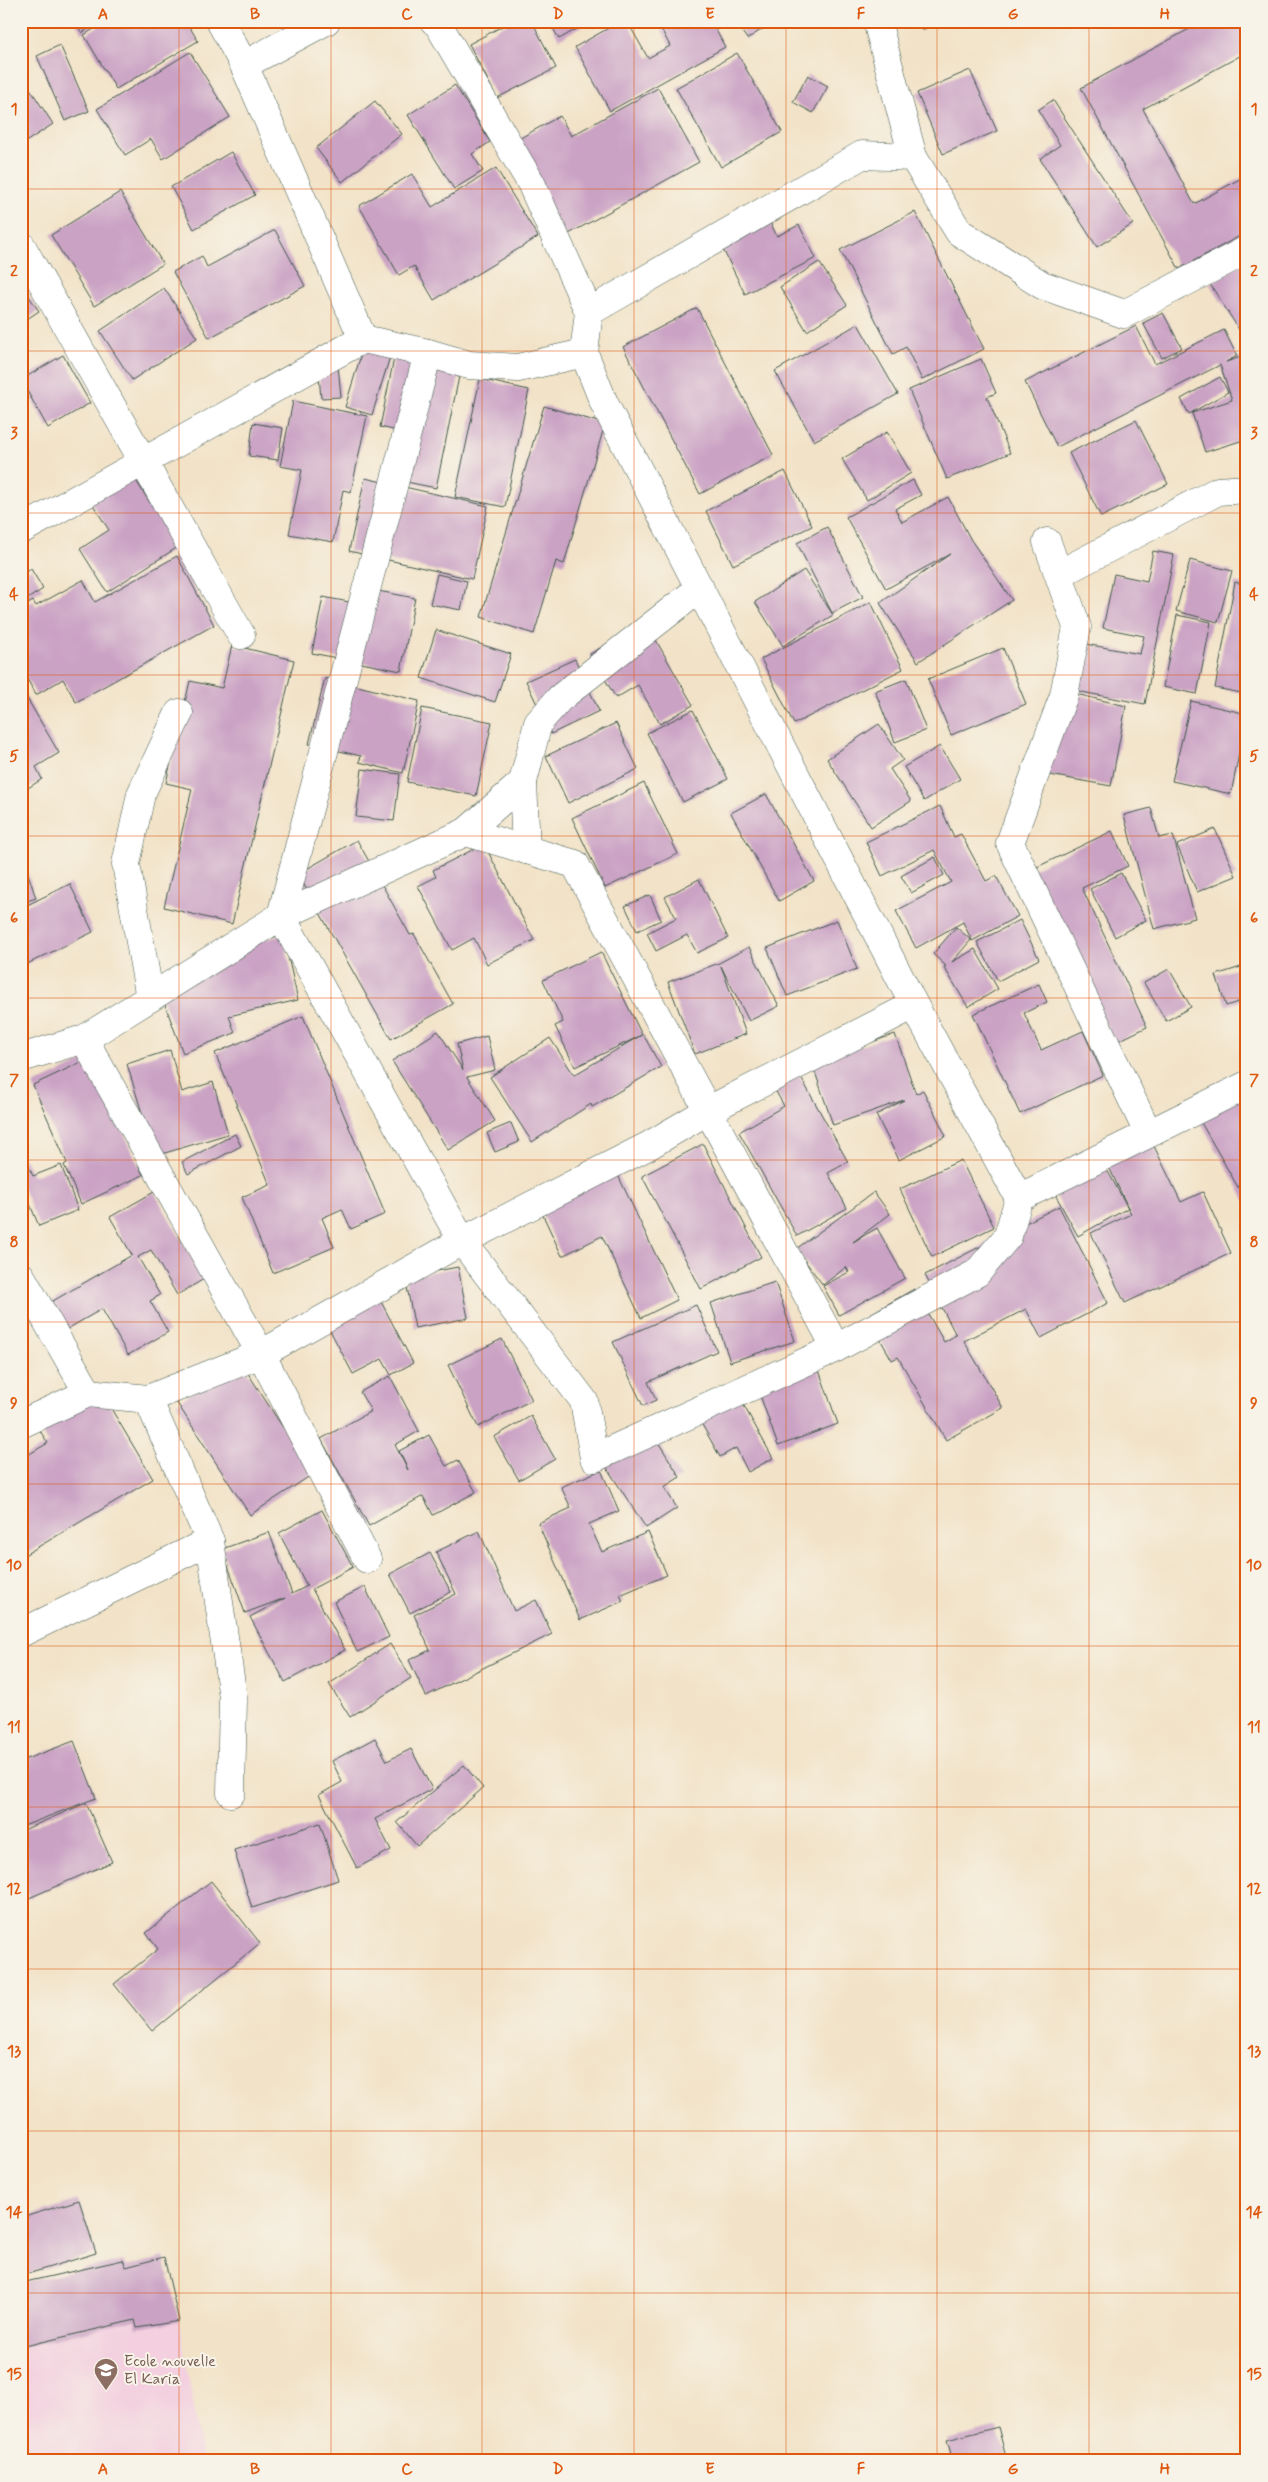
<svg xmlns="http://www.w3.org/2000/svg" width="1268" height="2482" font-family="Mynerve,sans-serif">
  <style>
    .built { fill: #f3cfdf }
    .building { fill: #caa2c4 }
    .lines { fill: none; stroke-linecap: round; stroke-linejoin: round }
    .pedestrian-casing { stroke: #3f564a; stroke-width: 29 }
    .minor-casing { stroke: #3f564a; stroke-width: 29 }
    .pedestrian { stroke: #fff; stroke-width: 28 }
    .minor { stroke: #fff; stroke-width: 28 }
    .grid { fill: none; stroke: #de580e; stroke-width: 1; stroke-opacity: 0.55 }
    .labels { text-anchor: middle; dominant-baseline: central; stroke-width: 4; stroke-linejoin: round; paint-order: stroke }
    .education-label { font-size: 16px; fill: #785e54; stroke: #f7f3e8; text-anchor: start }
    .neatline { fill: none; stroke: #de580e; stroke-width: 2 }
    .grid-label { font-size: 16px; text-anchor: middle; font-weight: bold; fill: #de580e }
  </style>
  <rect width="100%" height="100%" fill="#f7f3e8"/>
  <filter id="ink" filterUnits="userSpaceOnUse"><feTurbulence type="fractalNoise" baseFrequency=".02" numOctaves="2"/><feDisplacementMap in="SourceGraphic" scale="10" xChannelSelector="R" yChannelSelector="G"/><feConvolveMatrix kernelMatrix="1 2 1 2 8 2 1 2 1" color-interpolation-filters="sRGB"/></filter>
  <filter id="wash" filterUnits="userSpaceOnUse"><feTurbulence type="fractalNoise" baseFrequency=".0096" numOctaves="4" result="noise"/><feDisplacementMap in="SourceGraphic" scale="20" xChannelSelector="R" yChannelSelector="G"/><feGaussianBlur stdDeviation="1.12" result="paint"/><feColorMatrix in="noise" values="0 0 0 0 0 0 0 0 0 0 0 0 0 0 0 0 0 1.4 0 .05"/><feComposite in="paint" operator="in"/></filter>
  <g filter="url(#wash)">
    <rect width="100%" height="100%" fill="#f2e3c8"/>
    <path class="built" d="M123,2260L127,2267L179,2321L203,2461H21V2283Z"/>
    <g id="blocks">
      <g class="building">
        <path d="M74,21H100L82,33Z"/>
        <path d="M107,21H186L198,41L116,89L84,35Z"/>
        <path d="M512,21H532L556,68L497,98L469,44Z"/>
        <path d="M549,21H591L559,39Z"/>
        <path d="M621,21H627L648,58L670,46L657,21H711L725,47L610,111L575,47Z"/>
        <path d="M735,21H775L747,39Z"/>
        <path d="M918,21H940L922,30Z"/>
        <path d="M1204,21H1247V52L1143,109L1194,204L1247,175V232L1179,269L1081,88Z"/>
        <path d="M60,45L89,111L65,121L37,56Z"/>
        <path d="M190,52L230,117L163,159L151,139L125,155L97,109Z"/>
        <path d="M737,53L782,132L721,167L676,88Z"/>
        <path d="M970,70L997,131L943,154L917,93Z"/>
        <path d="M21,75L53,124L21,145Z"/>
        <path d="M808,75L828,86L813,113L793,102Z"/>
        <path d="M455,85L490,142L472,154L483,171L454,189L408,115Z"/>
        <path d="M658,88L699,162L565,236L513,142L560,116L571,136Z"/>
        <path d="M1053,100L1133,224L1097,247L1040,159L1060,145L1038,110Z"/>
        <path d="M375,101L402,134L342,182L316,148Z"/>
        <path d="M231,152L255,195L194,229L171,187Z"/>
        <path d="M496,168L538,237L434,300L414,266L399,275L359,206L412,174L432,207Z"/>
        <path d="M120,192L163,264L94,306L51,235Z"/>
        <path d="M761,205L777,236L799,225L816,258L745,294L713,229Z"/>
        <path d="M915,212L984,349L922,380L906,347L893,354L840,250Z"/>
        <path d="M275,230L305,286L209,338L173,272L202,256L207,267Z"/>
        <path d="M1247,260V342L1210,284Z"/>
        <path d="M819,262L847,305L807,331L780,287Z"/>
        <path d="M21,285L39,311L21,323Z"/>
        <path d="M164,288L197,338L132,380L100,331Z"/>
        <path d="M697,308L773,455L700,494L623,347Z"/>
        <path d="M1163,313L1182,348L1162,358L1143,323Z"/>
        <path d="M858,324L898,394L814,441L775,371Z"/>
        <path d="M1136,326L1155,364L1224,330L1237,356L1226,362L1247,355V439L1205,452L1192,413L1232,400L1220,365L1057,447L1025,382Z"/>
        <path d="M365,342L392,350L372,415L345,407Z"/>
        <path d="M396,348L462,362L436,488L392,479L402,432L380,427Z"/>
        <path d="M63,355L90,403L48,428L21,380Z"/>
        <path d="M981,359L996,393L987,397L1010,453L947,479L909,390Z"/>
        <path d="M338,365L341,397L321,398L318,366Z"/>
        <path d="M1220,377L1228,392L1189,414L1181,399Z"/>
        <path d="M480,379L529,390L505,507L455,497Z"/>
        <path d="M293,401L367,416L351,492L343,490L333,542L289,534L302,470L280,466Z"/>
        <path d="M544,406L605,424L564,564L556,561L534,634L481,617Z"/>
        <path d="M1136,420L1168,484L1101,517L1069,453Z"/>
        <path d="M253,423L283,428L278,460L249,456Z"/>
        <path d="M887,432L911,473L867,500L842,459Z"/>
        <path d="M128,468L178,547L107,592L80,549L109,530L86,494Z"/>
        <path d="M785,471L812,526L733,565L706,511Z"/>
        <path d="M365,478L488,506L472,579L349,551Z"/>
        <path d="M913,480L921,495L895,509L902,522L948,497L971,540L1012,600L918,662L880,603L950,554L886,589L846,517Z"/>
        <path d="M827,527L863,597L832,613L797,543Z"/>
        <path d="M1153,551L1174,555L1145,704L1071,690L1080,643L1140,654L1144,636L1103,628L1114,574L1147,581Z"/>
        <path d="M177,556L214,625L76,702L63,679L36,695L21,668V608L33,601L36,606L83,580L95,602Z"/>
        <path d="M1190,560L1232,571L1218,622L1176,611Z"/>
        <path d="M31,569L43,589L21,603V575Z"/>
        <path d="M804,570L833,615L783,646L755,602Z"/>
        <path d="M437,574L467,581L461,610L430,604Z"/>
        <path d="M1235,582L1247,585V694L1215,688Z"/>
        <path d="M357,587L415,598L401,671L312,653L323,597L354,603Z"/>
        <path d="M871,602L903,669L794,724L761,659Z"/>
        <path d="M1177,615L1211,622L1197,694L1163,687Z"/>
        <path d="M645,621L693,705L660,724L638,685L616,698L590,654Z"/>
        <path d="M436,630L511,654L495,702L421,678Z"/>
        <path d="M232,645L294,660L232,924L164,907L192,789L166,783L190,681L222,688Z"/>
        <path d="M1003,648L1026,704L951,735L928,679Z"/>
        <path d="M575,659L599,711L551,734L526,681Z"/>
        <path d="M325,678L419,701L403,773L359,762L361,756L309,744Z"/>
        <path d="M906,679L926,730L895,742L875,691Z"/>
        <path d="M21,688L59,753L36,767L42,779L28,788L21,776Z"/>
        <path d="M1059,690L1126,706L1111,786L1044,774Z"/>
        <path d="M1191,701L1247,714L1231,794L1172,781Z"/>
        <path d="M422,708L492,722L476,796L407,782Z"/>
        <path d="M693,710L728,779L683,802L647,733Z"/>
        <path d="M616,723L638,769L568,803L546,756Z"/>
        <path d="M879,724L903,760L890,769L911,801L871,827L827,759Z"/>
        <path d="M940,746L960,779L924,801L904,767Z"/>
        <path d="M362,769L400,774L394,821L356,817Z"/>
        <path d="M644,783L678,854L605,888L572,818Z"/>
        <path d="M766,794L814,881L779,901L731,813Z"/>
        <path d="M940,806L954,837L961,834L986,881L996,876L1018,916L972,941L963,922L916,948L896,911L951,882L934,850L882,876L866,842Z"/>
        <path d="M1151,808L1159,838L1173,835L1195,918L1154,929L1124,815Z"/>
        <path d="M1215,829L1236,876L1197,892L1177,845Z"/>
        <path d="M1112,831L1128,866L1082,888L1147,1027L1114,1043L1033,869Z"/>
        <path d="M357,840L410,935L414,934L453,1004L391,1039L298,874Z"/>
        <path d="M484,844L534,940L487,964L474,938L452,950L418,886L436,877L433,870Z"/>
        <path d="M21,853L36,898L21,903Z"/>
        <path d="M935,857L944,875L911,893L901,876Z"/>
        <path d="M1121,873L1146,920L1115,937L1090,889Z"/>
        <path d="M699,879L728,938L697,953L687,935L656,951L647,933L676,918L665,897Z"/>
        <path d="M70,884L93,932L21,967V908Z"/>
        <path d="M650,895L661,920L637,931L625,906Z"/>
        <path d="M837,920L857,969L787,996L767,948Z"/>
        <path d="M1020,920L1039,959L998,981L977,942Z"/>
        <path d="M956,927L971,940L952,962L975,949L998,989L968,1007L944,967L946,966L933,954Z"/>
        <path d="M283,935L298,1000L229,1016L235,1033L183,1053L161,994L208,953Z"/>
        <path d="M749,947L779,1006L749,1021L721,966L746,1034L695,1054L668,982L719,963Z"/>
        <path d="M601,952L642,1035L575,1067L555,1026L563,1022L543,980Z"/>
        <path d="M1247,965V999L1226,1006L1216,975Z"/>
        <path d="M1169,969L1191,1007L1166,1021L1144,983Z"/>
        <path d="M1039,984L1047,1002L1024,1013L1041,1050L1083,1031L1103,1075L1020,1114L973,1014Z"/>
        <path d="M303,1016L385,1214L351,1229L342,1209L322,1218L334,1247L273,1273L242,1197L270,1185L215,1053Z"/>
        <path d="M438,1031L463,1070L457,1044L487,1036L495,1070L467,1077L495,1121L448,1150L392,1061Z"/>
        <path d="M643,1034L661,1067L592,1107L591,1104L532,1142L490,1077L550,1038L574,1075Z"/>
        <path d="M895,1034L916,1094L923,1090L946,1136L899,1160L876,1115L904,1100L833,1125L812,1063Z"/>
        <path d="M170,1050L182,1092L213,1082L228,1134L155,1156L127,1064Z"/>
        <path d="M90,1058L143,1175L81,1204L64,1165L67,1163L33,1085Z"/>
        <path d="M799,1074L848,1162L828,1173L847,1208L797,1236L739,1132L784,1106L774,1088Z"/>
        <path d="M1242,1096L1247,1105V1203L1200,1121Z"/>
        <path d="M511,1123L519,1142L495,1152L487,1133Z"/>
        <path d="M235,1134L241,1146L188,1174L182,1162Z"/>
        <path d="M703,1144L761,1257L701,1289L642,1176Z"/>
        <path d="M1153,1144L1181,1202L1203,1192L1231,1253L1125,1303L1091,1233L1131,1214L1108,1165Z"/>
        <path d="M1095,1148L1128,1208L1078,1236L1045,1176Z"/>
        <path d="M25,1159L33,1176L61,1165L78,1210L39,1226L21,1183V1160Z"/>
        <path d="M961,1160L994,1227L932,1257L900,1189Z"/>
        <path d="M617,1173L677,1300L641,1318L602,1236L562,1256L540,1209Z"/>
        <path d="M154,1192L204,1279L177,1295L151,1250L138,1257L160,1295L150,1301L168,1332L128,1355L102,1309L62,1332L46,1305L132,1255L110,1217Z"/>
        <path d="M874,1192L890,1214L853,1242L877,1228L905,1278L839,1315L823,1286L849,1272L846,1267L823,1285L796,1249Z"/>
        <path d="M1059,1206L1108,1303L1041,1338L1026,1309L964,1341L1003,1408L946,1440L898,1357L892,1360L867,1316L914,1289L944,1342L956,1335L925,1275Z"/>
        <path d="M458,1267L468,1318L415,1328L405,1277Z"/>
        <path d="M775,1282L795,1341L730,1362L711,1303Z"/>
        <path d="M376,1292L413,1363L391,1375L382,1359L353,1374L324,1319Z"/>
        <path d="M696,1305L717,1351L648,1382L656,1400L643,1406L613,1342Z"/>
        <path d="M21,1330L28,1361L21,1362Z"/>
        <path d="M502,1339L532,1400L478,1427L448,1365Z"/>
        <path d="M814,1356L838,1424L778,1446L754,1378Z"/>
        <path d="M240,1361L313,1474L250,1515L177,1403Z"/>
        <path d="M390,1376L419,1431L395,1445L408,1470L399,1451L429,1435L446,1466L458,1460L476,1492L433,1515L423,1496L369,1526L321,1439L371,1411L360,1392Z"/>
        <path d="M97,1385L153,1479L21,1557V1459L48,1443L34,1422Z"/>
        <path d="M734,1388L773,1458L748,1472L736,1448L720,1457L694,1410Z"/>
        <path d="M531,1416L555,1459L519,1480L494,1437Z"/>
        <path d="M653,1434L680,1477L664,1487L677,1508L646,1528L605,1465Z"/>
        <path d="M601,1470L619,1511L589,1524L602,1552L648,1532L667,1575L620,1595L623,1601L580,1620L538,1523L571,1508L561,1487Z"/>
        <path d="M322,1510L353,1567L312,1589L345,1650L285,1682L250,1617L285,1598L245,1613L222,1549L269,1532L292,1594L307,1586L279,1533Z"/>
        <path d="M479,1531L514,1611L536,1600L552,1634L426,1696L409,1660L430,1650L414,1615L456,1594L436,1552Z"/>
        <path d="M430,1553L451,1592L410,1613L390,1574Z"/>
        <path d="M365,1587L389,1637L357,1652L334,1602Z"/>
        <path d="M390,1644L411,1678L350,1717L329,1684Z"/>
        <path d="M375,1738L387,1761L411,1749L432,1789L375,1819L391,1850L357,1868L319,1795L342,1782L332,1761Z"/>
        <path d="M74,1741L96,1798L21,1827V1761Z"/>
        <path d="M464,1765L483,1788L417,1846L397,1822Z"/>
        <path d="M86,1803L112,1862L29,1898L21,1881V1831Z"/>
        <path d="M320,1823L338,1880L252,1908L234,1850Z"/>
        <path d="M211,1881L260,1943L152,2031L114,1984L158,1949L146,1933Z"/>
        <path d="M79,2200L96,2253L21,2276V2218Z"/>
        <path d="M164,2257L179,2321L137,2328L135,2320L21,2347V2283L123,2260L126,2267Z"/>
        <path d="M22,2426L30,2461H21Z"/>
        <path d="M998,2427L1007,2461H953L947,2440Z"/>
      </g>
    </g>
  </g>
  <g filter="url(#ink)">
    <use href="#blocks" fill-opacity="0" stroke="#3f564a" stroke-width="1"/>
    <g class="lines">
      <defs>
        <path id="pedestrian" d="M281,916L428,353"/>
        <g id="minor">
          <path d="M220,21L244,65L363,339"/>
          <path d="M434,21L438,24L531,183L589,312"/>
          <path d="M877,21L913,157"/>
          <path d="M244,65L326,21"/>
          <path d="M21,245L241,635"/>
          <path d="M21,530L363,339L428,353L469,365L518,368L584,353L589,312L862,155L913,157L959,232L1042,285L1124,314L1247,250"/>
          <path d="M1047,542L1077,627L1064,695L1010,843L1148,1133"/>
          <path d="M1059,574L1218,491L1247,489"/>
          <path d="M466,832L523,782"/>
          <path d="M526,850L523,782L538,723L560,698L700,588"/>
          <path d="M281,916L462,1241L584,1401L594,1458L836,1348L977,1273L1008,1236L1019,1198"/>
          <path d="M150,998L126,864L141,794L179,713"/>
          <path d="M914,1005L1019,1198L1247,1085"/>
          <path d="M84,1039L261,1354L367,1559"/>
          <path d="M21,1058L84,1039L281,916L466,832L575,864L836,1348"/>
          <path d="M21,1276L88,1393"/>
          <path d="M21,1424L88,1393L148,1399L261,1354L462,1241L648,1146L709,1110L914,1005L604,403L584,353"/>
          <path d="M210,1541L233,1698L231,1793"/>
          <path d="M21,1633L210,1541L148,1399"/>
        </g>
      </defs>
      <use href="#pedestrian" class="pedestrian-casing"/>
      <use href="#minor" class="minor-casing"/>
      <use href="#pedestrian" class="pedestrian"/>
      <use href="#minor" class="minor"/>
    </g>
  </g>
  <path class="grid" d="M179,21V2461M331,21V2461M482,21V2461M634,21V2461M786,21V2461M937,21V2461M1089,21V2461M21,189H1247M21,351H1247M21,513H1247M21,675H1247M21,836H1247M21,998H1247M21,1160H1247M21,1322H1247M21,1484H1247M21,1646H1247M21,1807H1247M21,1969H1247M21,2131H1247M21,2293H1247"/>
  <defs>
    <symbol id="school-pin" viewBox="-11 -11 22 30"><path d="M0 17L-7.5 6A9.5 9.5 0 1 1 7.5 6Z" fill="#8d6e63" stroke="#f7f3e8"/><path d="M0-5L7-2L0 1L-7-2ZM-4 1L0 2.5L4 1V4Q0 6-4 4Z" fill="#fff"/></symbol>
  </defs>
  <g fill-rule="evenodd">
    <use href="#school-pin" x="92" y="2356" width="28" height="38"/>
  </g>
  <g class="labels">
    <g class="education-label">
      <text x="124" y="2361">Ecole nouvelle<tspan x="124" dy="18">El Karia</tspan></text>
    </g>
  </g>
  <rect width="1268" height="2482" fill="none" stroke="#f7f3e8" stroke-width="55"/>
  <rect x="28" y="28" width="1212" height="2426" class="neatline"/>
  <g class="grid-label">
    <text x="103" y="19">A</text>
    <text x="255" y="19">B</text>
    <text x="407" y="19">C</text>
    <text x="558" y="19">D</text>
    <text x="710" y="19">E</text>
    <text x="861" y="19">F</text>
    <text x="1013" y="19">G</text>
    <text x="1165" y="19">H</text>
    <text x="14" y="114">1</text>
    <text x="1254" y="114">1</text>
    <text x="14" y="276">2</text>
    <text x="1254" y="276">2</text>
    <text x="14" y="438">3</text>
    <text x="1254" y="438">3</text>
    <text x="14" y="599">4</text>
    <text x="1254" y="599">4</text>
    <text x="14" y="761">5</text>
    <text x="1254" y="761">5</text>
    <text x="14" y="923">6</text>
    <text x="1254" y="923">6</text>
    <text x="14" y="1085">7</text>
    <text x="1254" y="1085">7</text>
    <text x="14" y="1247">8</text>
    <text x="1254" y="1247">8</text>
    <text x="14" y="1408">9</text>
    <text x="1254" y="1408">9</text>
    <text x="14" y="1570">10</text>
    <text x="1254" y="1570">10</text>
    <text x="14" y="1732">11</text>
    <text x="1254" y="1732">11</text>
    <text x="14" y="1894">12</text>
    <text x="1254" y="1894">12</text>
    <text x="14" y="2056">13</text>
    <text x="1254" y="2056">13</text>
    <text x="14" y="2217">14</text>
    <text x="1254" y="2217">14</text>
    <text x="14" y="2379">15</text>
    <text x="1254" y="2379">15</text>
    <text x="103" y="2474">A</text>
    <text x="255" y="2474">B</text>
    <text x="407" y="2474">C</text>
    <text x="558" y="2474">D</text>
    <text x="710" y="2474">E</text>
    <text x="861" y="2474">F</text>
    <text x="1013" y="2474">G</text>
    <text x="1165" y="2474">H</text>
  </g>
</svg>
